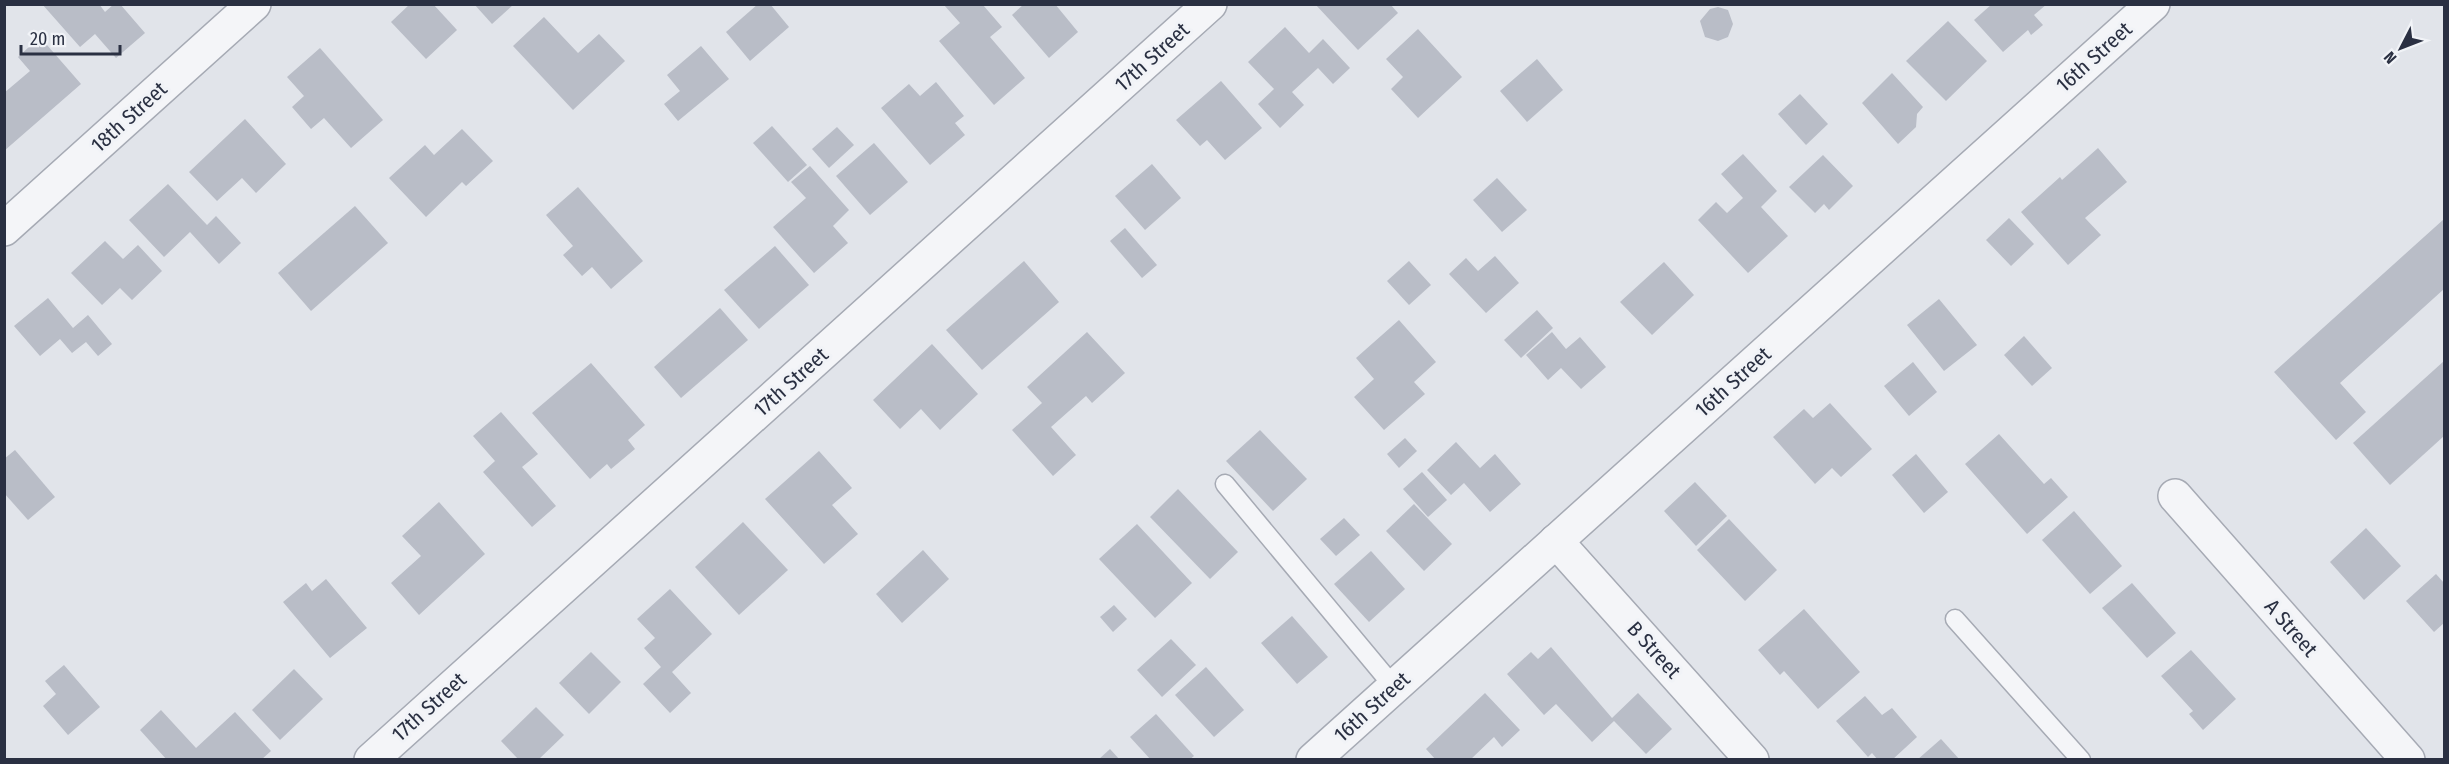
<svg xmlns="http://www.w3.org/2000/svg" width="2449" height="764" font-family="'Fira Sans Condensed',sans-serif">
  <style>
    .building { fill: #b9bdc7 }
    .lines { fill: none; stroke-linecap: round; stroke-linejoin: round }
    .lane-casing { stroke: #a6aab4; stroke-width: 21 }
    .street-casing { stroke: #a6aab4; stroke-width: 36 }
    .lane { stroke: #f4f5f8; stroke-width: 18 }
    .street { stroke: #f4f5f8; stroke-width: 33 }
    .labels { text-anchor: middle; dominant-baseline: central; stroke-width: 6; stroke-linejoin: round; paint-order: stroke }
    .street-label { font-size: 21px; fill: #2a3042; stroke: #f1f3f7 }
  </style>
  <rect width="100%" height="100%" fill="#e1e4ea"/>
  <g class="building">
    <path d="M42,4H99L105,12L114,4H120L145,33L116,58L95,34L80,47Z"/>
    <path d="M410,4H433L457,30L426,59L391,22Z"/>
    <path d="M474,4H514L492,24Z"/>
    <path d="M758,4H770L789,27L750,61L726,32Z"/>
    <path d="M1024,4H1055L1078,32L1049,58L1012,15Z"/>
    <path d="M1315,4H1390L1398,13L1358,50Z"/>
    <path d="M1992,4H2047L2034,15L2043,25L2031,35L2028,30L2003,52L1974,20Z"/>
    <path d="M944,5H983L1002,27L990,37L1025,78L994,105L939,41L960,23Z"/>
    <path d="M1718,7L1728,10L1733,24L1728,37L1718,41L1705,37L1700,21L1710,9Z"/>
    <path d="M544,17L578,53L599,34L625,61L573,110L513,46Z"/>
    <path d="M1948,21L1987,61L1946,101L1906,61Z"/>
    <path d="M1285,27L1309,53L1323,39L1350,68L1333,84L1318,68L1292,92L1304,105L1280,128L1258,104L1274,89L1248,62Z"/>
    <path d="M1418,29L1462,77L1418,118L1391,89L1403,77L1386,59Z"/>
    <path d="M40,37L81,84L4,151V93L30,71L18,57Z"/>
    <path d="M701,46L729,79L678,121L664,104L680,91L667,75Z"/>
    <path d="M320,48L383,120L351,148L324,118L311,129L292,107L304,96L287,77Z"/>
    <path d="M1537,59L1563,90L1527,122L1500,91Z"/>
    <path d="M1892,73L1923,107L1917,114L1916,127L1898,144L1862,103Z"/>
    <path d="M1221,81L1262,128L1225,160L1207,140L1200,146L1176,120Z"/>
    <path d="M936,82L964,116L955,123L965,135L930,165L881,108L909,84L920,96Z"/>
    <path d="M1800,94L1828,124L1806,145L1778,114Z"/>
    <path d="M245,119L286,164L256,193L242,178L217,201L189,172Z"/>
    <path d="M772,126L807,165L788,182L753,143Z"/>
    <path d="M837,127L854,145L829,168L812,149Z"/>
    <path d="M462,129L493,161L466,186L462,182L426,217L389,178L425,145L434,155Z"/>
    <path d="M874,143L908,182L870,215L836,176Z"/>
    <path d="M2098,148L2127,182L2085,218L2101,235L2068,265L2021,212L2060,177L2062,180Z"/>
    <path d="M1743,154L1777,191L1761,207L1788,236L1748,273L1698,220L1716,202L1727,213L1743,198L1721,174Z"/>
    <path d="M1823,155L1853,186L1829,210L1824,204L1815,213L1789,187Z"/>
    <path d="M1152,164L1181,198L1145,230L1115,196Z"/>
    <path d="M810,166L849,210L833,226L848,243L814,273L773,227L806,198L791,182Z"/>
    <path d="M1497,178L1527,210L1502,232L1473,200Z"/>
    <path d="M168,184L207,225L216,216L241,243L219,264L190,232L164,257L129,220Z"/>
    <path d="M578,187L643,261L611,289L592,267L582,276L563,255L573,246L546,215Z"/>
    <path d="M355,206L388,243L311,311L278,273Z"/>
    <path d="M2009,218L2034,244L2011,266L1986,240Z"/>
    <path d="M2444,219V289L2340,383L2366,412L2336,440L2274,372Z"/>
    <path d="M1125,228L1157,265L1142,278L1110,241Z"/>
    <path d="M105,241L123,259L138,245L162,271L132,300L120,288L102,305L71,273Z"/>
    <path d="M775,246L809,285L759,329L724,290Z"/>
    <path d="M1495,256L1519,283L1486,313L1449,274L1466,258L1478,271Z"/>
    <path d="M1024,261L1059,302L982,370L946,330Z"/>
    <path d="M1409,261L1431,285L1409,305L1387,281Z"/>
    <path d="M1664,262L1694,295L1652,335L1620,302Z"/>
    <path d="M48,298L73,328L88,315L112,344L98,356L86,342L72,353L60,339L40,356L14,326Z"/>
    <path d="M1939,299L1977,345L1944,371L1907,325Z"/>
    <path d="M720,308L748,340L681,398L654,367Z"/>
    <path d="M1537,310L1553,328L1521,358L1504,340Z"/>
    <path d="M1399,320L1436,362L1414,382L1425,394L1384,430L1354,397L1374,379L1356,358Z"/>
    <path d="M1087,332L1125,373L1092,403L1086,396L1051,427L1076,455L1053,476L1012,430L1042,403L1027,387Z"/>
    <path d="M1552,332L1566,349L1580,337L1606,367L1581,389L1561,368L1548,380L1526,355Z"/>
    <path d="M2024,336L2052,368L2032,386L2004,355Z"/>
    <path d="M932,344L978,394L940,430L921,409L900,429L873,400Z"/>
    <path d="M2444,361V436L2390,485L2353,443Z"/>
    <path d="M1913,362L1937,392L1909,416L1884,386Z"/>
    <path d="M591,363L645,425L628,440L635,449L611,469L607,464L590,479L532,413Z"/>
    <path d="M1830,403L1872,449L1841,477L1832,468L1815,484L1773,437L1804,409L1813,418Z"/>
    <path d="M501,412L538,454L522,467L556,506L532,527L483,472L495,461L473,436Z"/>
    <path d="M1260,430L1307,479L1273,511L1226,461Z"/>
    <path d="M1999,434L2044,484L2051,478L2068,497L2027,534L1965,464Z"/>
    <path d="M1405,438L1417,451L1399,468L1387,454Z"/>
    <path d="M1456,442L1480,468L1495,454L1521,484L1490,512L1464,483L1451,495L1427,470Z"/>
    <path d="M15,450L55,497L28,520L4,493V459Z"/>
    <path d="M819,451L852,488L832,505L858,534L824,564L765,499Z"/>
    <path d="M1916,454L1948,492L1924,513L1892,475Z"/>
    <path d="M1422,472L1447,500L1428,517L1403,489Z"/>
    <path d="M1695,482L1727,516L1696,546L1664,511Z"/>
    <path d="M1178,489L1238,552L1210,579L1150,517Z"/>
    <path d="M439,502L485,554L419,615L391,583L421,556L402,536Z"/>
    <path d="M1414,504L1452,544L1424,571L1386,531Z"/>
    <path d="M2074,511L2122,566L2090,594L2042,540Z"/>
    <path d="M1344,518L1360,535L1336,556L1320,539Z"/>
    <path d="M1729,519L1777,570L1745,601L1697,550Z"/>
    <path d="M743,522L788,570L739,615L695,567Z"/>
    <path d="M1137,524L1192,583L1155,618L1099,559Z"/>
    <path d="M2366,528L2401,566L2364,600L2330,562Z"/>
    <path d="M923,550L949,579L902,623L876,594Z"/>
    <path d="M1371,551L1405,589L1369,622L1334,584Z"/>
    <path d="M2436,574L2444,583V623L2434,632L2406,601Z"/>
    <path d="M326,579L367,628L330,658L283,602L306,583L312,591Z"/>
    <path d="M2132,583L2176,633L2147,658L2102,608Z"/>
    <path d="M670,589L712,634L672,672L691,693L670,713L643,684L661,667L644,648L655,638L637,619Z"/>
    <path d="M1114,605L1127,619L1113,632L1100,617Z"/>
    <path d="M1804,609L1860,672L1818,709L1784,671L1780,675L1758,650Z"/>
    <path d="M1292,616L1328,657L1297,684L1261,643Z"/>
    <path d="M1171,639L1196,665L1162,697L1137,670Z"/>
    <path d="M1551,647L1612,718L1638,693L1672,729L1646,754L1614,721L1592,742L1556,704L1544,715L1507,674L1531,652L1538,659Z"/>
    <path d="M2191,650L2236,699L2203,730L2189,714L2193,711L2161,676Z"/>
    <path d="M591,652L621,682L589,714L559,683Z"/>
    <path d="M64,665L100,707L68,735L43,706L56,694L45,681Z"/>
    <path d="M1206,667L1244,710L1214,737L1175,695Z"/>
    <path d="M294,669L323,699L280,740L252,710Z"/>
    <path d="M1485,693L1520,730L1502,747L1494,737L1470,760H1436L1426,749Z"/>
    <path d="M1865,696L1882,715L1892,708L1917,737L1892,760H1878L1872,753L1868,757L1836,721Z"/>
    <path d="M536,707L564,735L538,760H519L501,741Z"/>
    <path d="M161,710L196,748L235,712L271,751L261,760H167L140,730Z"/>
    <path d="M1156,714L1194,756L1189,760H1151L1130,737Z"/>
    <path d="M1941,739L1960,760H1917Z"/>
    <path d="M1110,749L1120,760H1098Z"/>
  </g>
  <g class="lines">
    <defs>
      <g id="lane">
        <path d="M1225,484L1394,687"/>
        <path d="M1955,619L2081,760"/>
      </g>
      <g id="street">
        <path d="M4,229L254,4"/>
        <path d="M2175,496L2408,760"/>
        <path d="M1556,541L1752,760"/>
        <path d="M371,760L1210,4"/>
        <path d="M1313,760L2153,4"/>
      </g>
    </defs>
    <use href="#lane" class="lane-casing"/>
    <use href="#street" class="street-casing"/>
    <use href="#lane" class="lane"/>
    <use href="#street" class="street"/>
  </g>
  <g class="labels">
    <g class="street-label">
      <text transform="translate(1152 57) rotate(-42)">17th Street</text>
      <text transform="translate(2094 57) rotate(-42)">16th Street</text>
      <text transform="translate(129 117) rotate(-42)">18th Street</text>
      <text transform="translate(791 382) rotate(-42)">17th Street</text>
      <text transform="translate(1733 382) rotate(-42)">16th Street</text>
      <text transform="translate(2291 628) rotate(49)">A Street</text>
      <text transform="translate(1654 650) rotate(48)">B Street</text>
      <text transform="translate(429 707) rotate(-42)">17th Street</text>
      <text transform="translate(1372 707) rotate(-42)">16th Street</text>
    </g>
  </g>
  <rect width="2449" height="764" fill="none" stroke="#2a3042" stroke-width="12"/>
  <g transform="translate(2401 48) rotate(228)" stroke="#f1f3f7" stroke-width="4.5" paint-order="stroke">
  <path d="M0-4.5L10 22L0 15L-10 22Z" fill="#2a3042"/>
  <text y="-9" font-size="16" font-weight="bold" text-anchor="middle" fill="#2a3042">N</text>
  </g>
  <path d="M21 45v9h99v-9" fill="none" stroke="#2a3042" stroke-width="3"/>
  <text x="30" y="45" font-size="18" fill="#2a3042" stroke="#f1f3f7" stroke-width="4.5" paint-order="stroke">20 m</text>
</svg>
